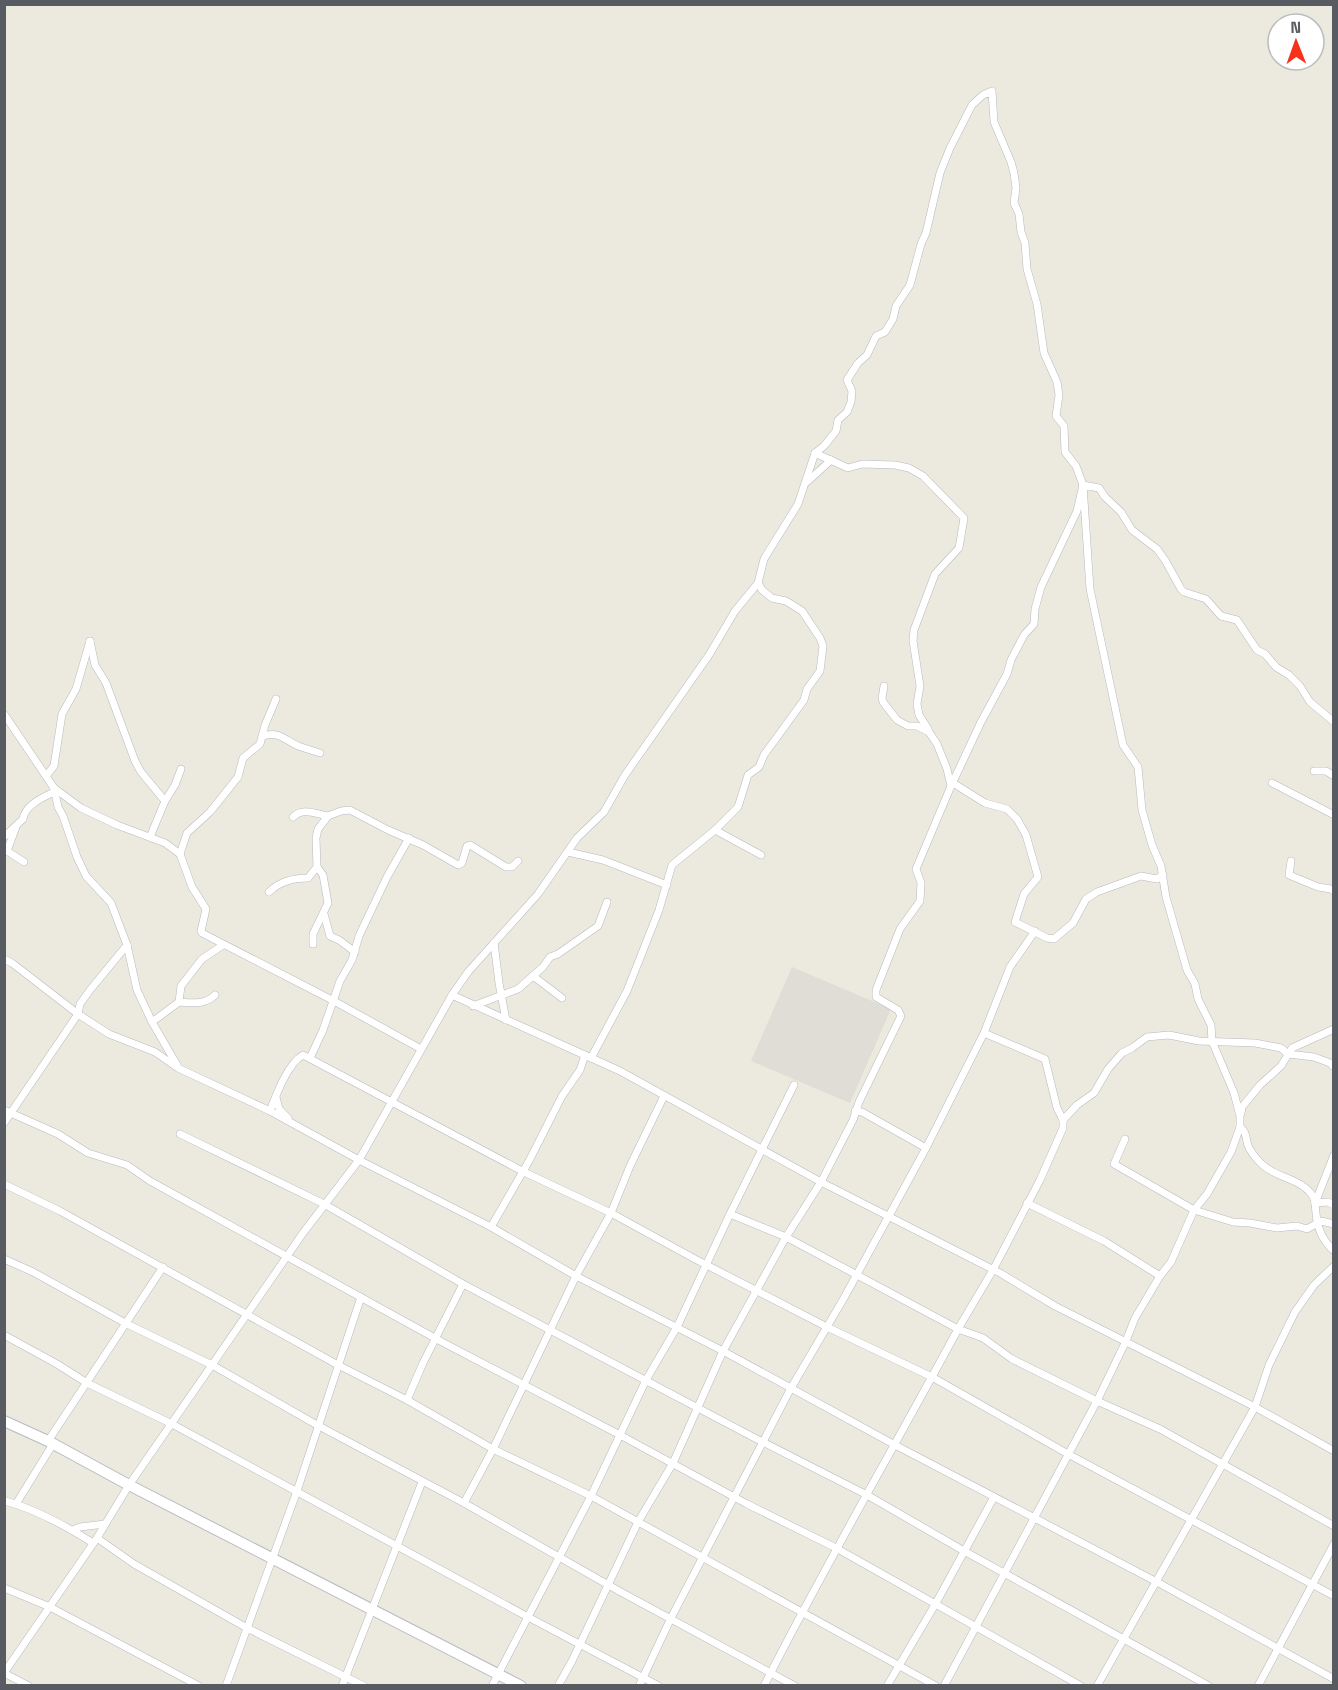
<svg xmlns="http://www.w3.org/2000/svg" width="1338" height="1690" font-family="'Space Grotesk',sans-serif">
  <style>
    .industrial { fill: #dfddd6 }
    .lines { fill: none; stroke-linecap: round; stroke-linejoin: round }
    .street-casing { stroke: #b7b9bf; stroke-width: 8 }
    .secondary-casing { stroke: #b7bbc2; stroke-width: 12 }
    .street { stroke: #fff; stroke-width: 7 }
    .secondary { stroke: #fff; stroke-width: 10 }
  </style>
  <rect width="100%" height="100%" fill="#eceade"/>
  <path class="industrial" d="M792,967L891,1009L850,1103L751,1061Z"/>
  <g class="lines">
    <defs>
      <g id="street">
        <path d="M815,453L848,468L862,464L895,465L909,468L923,476L964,518L959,548L935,574L914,630L913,641L920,686L917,704L919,715L928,729"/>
        <path d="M807,482L831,460"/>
        <path d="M90,641L95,665L106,683L135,761L141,772L165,801L150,837"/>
        <path d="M4,714L54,788L81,808L117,825L165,843L180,854L192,887L206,909L201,931L202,933L334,1001L421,1049"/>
        <path d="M263,736C280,730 286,742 301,747C307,749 314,751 320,753"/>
        <path d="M1314,771H1326L1334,776"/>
        <path d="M46,776L54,766L62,714L76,689L90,641"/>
        <path d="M953,783L985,803L1007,809L1017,819L1026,835L1038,877L1024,894L1015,922L1047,938L1054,939L1073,923L1086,899L1097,892L1141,876L1157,879L1163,875"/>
        <path d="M1272,783L1334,815"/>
        <path d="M951,786L981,722L1007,674L1011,660L1024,635L1034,624L1035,609L1041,587L1077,511L1083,485L1099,488L1105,497L1121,512L1132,530L1157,549L1165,560L1181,589L1184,592L1206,599L1221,616L1237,620L1257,650L1265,654L1276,667L1289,675L1300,686L1310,702L1334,722"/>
        <path d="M54,788L58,807L63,816L77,857L86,876L111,903L127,945L137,990L152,1022L177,1065"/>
        <path d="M165,801L175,785L181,769"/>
        <path d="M328,816L341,811L350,810L388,830L423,845L458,865L462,863L467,846L470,845L506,867H512L518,861"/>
        <path d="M293,817C303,807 316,814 328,816L318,829L316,838L317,867L323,875L328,903L313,934V944"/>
        <path d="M16,827L7,851L24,862"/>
        <path d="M715,830L761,855"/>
        <path d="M4,837L23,819C25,805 42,798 54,792"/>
        <path d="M568,852L603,860L667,885"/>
        <path d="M180,854L187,833L210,812L238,777L243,758L260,744L265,725L276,699"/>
        <path d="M1291,861L1289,875L1318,887L1331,889L1334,891"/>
        <path d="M269,892C280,881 293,878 308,878L317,867"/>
        <path d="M324,914L330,936L339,940L355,952"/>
        <path d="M494,943L499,983L506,1020"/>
        <path d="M4,959L12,963L78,1014L109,1034L155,1052L178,1068L270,1111L359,1160L491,1227L576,1276L723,1351L895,1445L1155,1581L1334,1679"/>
        <path d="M533,976L562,998"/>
        <path d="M452,995L620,1071L821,1182L1000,1273L1055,1306L1255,1407L1334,1451"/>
        <path d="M179,1002C192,1003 205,1005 215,995"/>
        <path d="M473,1006L518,989L543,967L550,957L558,954L598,926L607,902"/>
        <path d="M152,1022L179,1002L181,986L202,959L223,945"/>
        <path d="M310,1058L323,1030L340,981L352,960L359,936L387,877L409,838"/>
        <path d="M591,1058L627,991L659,910L672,865L715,830L738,807L748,775L759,767L764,755L804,700L807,689L820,671L823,646L820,638L802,611L786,601L772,598L762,590L758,583"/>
        <path d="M276,1097L279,1109L288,1118"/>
        <path d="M4,1110L58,1134L88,1153L127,1165L150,1181L442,1342L620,1435L747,1504L836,1548L1081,1686"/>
        <path d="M270,1111C276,1095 288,1063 303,1055L522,1171L611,1213L695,1259L827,1327L932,1377L1068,1454L1334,1596"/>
        <path d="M855,1111L862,1112L926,1148"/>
        <path d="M1241,1113L1242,1107L1260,1085L1281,1066L1292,1048L1334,1029"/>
        <path d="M1063,1120L1077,1105L1094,1093L1108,1069L1122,1053L1132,1048L1147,1037L1169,1035L1199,1041L1255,1043L1281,1048L1288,1054L1314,1057L1330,1063L1334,1067"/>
        <path d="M4,1123L78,1014L80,1004L90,990L127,945"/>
        <path d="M1240,1127C1248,1133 1245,1140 1249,1148C1252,1153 1259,1162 1264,1166C1278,1178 1301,1179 1312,1195C1316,1200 1315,1206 1316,1213C1317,1227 1323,1241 1334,1251"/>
        <path d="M180,1134L324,1204L463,1284L751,1436L867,1495L964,1551L1209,1686"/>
        <path d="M1125,1139L1114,1164L1194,1210L1233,1222L1250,1223L1277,1228L1297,1226L1307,1229L1321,1221L1334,1224"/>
        <path d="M1334,1155L1315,1203L1328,1202L1334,1205"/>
        <path d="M4,1184L60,1211L338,1365L407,1400L493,1449L591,1496L936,1686"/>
        <path d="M1027,1203L1104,1241L1160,1276"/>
        <path d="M730,1214L786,1237L958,1329L993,1270L1040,1180L1063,1128V1120L1057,1108L1045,1059L984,1033"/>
        <path d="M491,1227L529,1161L562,1096L580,1070L585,1055"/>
        <path d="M4,1259L33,1272L127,1324L212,1365L317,1425L464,1503L619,1591L795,1686"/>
        <path d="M4,1335L57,1364L87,1383L172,1424L528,1617L659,1686"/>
        <path d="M407,1400L423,1363L463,1284"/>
        <path d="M48,1441L163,1267"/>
        <path d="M5,1501C35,1509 66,1526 93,1543"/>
        <path d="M464,1503L493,1449L576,1276L611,1213L630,1166L664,1096"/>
        <path d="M16,1504L53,1444"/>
        <path d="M73,1530L80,1527L105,1524"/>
        <path d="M97,1538L134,1564L247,1628L364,1686"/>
        <path d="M4,1588L50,1607L199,1686"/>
        <path d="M4,1673L97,1538L129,1485L303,1233L359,1160L452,995L468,972L538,894L577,838L604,812L625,775L709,655L735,611L758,583L764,559L798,504L815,453L824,446L836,431L838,420L847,412L851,402L852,391L847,380L858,363L867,355L876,336L885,332L893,319L896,306L910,285L921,244L926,233L940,173L950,148L972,105L983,95L992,91L994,122L1011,162L1014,173L1016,188L1014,203L1019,214L1021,232L1025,243L1027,269L1037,304L1044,353L1057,382L1059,395L1056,416L1064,426L1065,452L1076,466L1083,485L1090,589L1123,745L1138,767L1142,810L1152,845L1161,866L1166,897L1187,970L1195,984L1198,999L1211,1025L1212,1041L1234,1093L1240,1116V1127L1231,1152L1207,1194L1194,1210L1171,1262L1160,1276L1135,1318L1126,1341L1097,1401L944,1686"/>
        <path d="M4,1673L29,1686"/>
        <path d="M226,1686L297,1491L361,1297"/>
        <path d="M342,1686L422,1482"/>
        <path d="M492,1686L591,1496L646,1380L677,1327L730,1214L794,1085"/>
        <path d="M558,1686L572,1661L638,1522L673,1463L723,1351L786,1237L821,1182L853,1120L859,1102L901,1016L898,1010L876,997V990L900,929L920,901L921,883L916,869L951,786L947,769L937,744L929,732L917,726H908L897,720L883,702L882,698L884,686"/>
        <path d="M639,1686L671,1618L791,1388L844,1298L926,1148L984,1033L1010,967L1035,931"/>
        <path d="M764,1686C825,1565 894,1448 958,1329L983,1338L1012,1359L1097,1401L1160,1429L1334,1526"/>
        <path d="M887,1686L936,1603L994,1497"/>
        <path d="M1097,1686L1255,1407L1269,1365L1295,1312L1314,1285L1334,1266"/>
        <path d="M1258,1686L1334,1544"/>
      </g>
      <path id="secondary" d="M4,1421L48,1441L129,1485L521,1686"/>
    </defs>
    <use href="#street" class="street-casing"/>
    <use href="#secondary" class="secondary-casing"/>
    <use href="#street" class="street"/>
    <use href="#secondary" class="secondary"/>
  </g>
  <rect width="1338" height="1690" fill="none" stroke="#585b61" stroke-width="12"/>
  <g transform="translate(1296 42) rotate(359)"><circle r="28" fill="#ffffff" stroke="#bcbdc0" stroke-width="1.5"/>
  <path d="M0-4.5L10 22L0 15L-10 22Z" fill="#f6321b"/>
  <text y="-9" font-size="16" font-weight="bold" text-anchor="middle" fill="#585b61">N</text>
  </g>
</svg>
